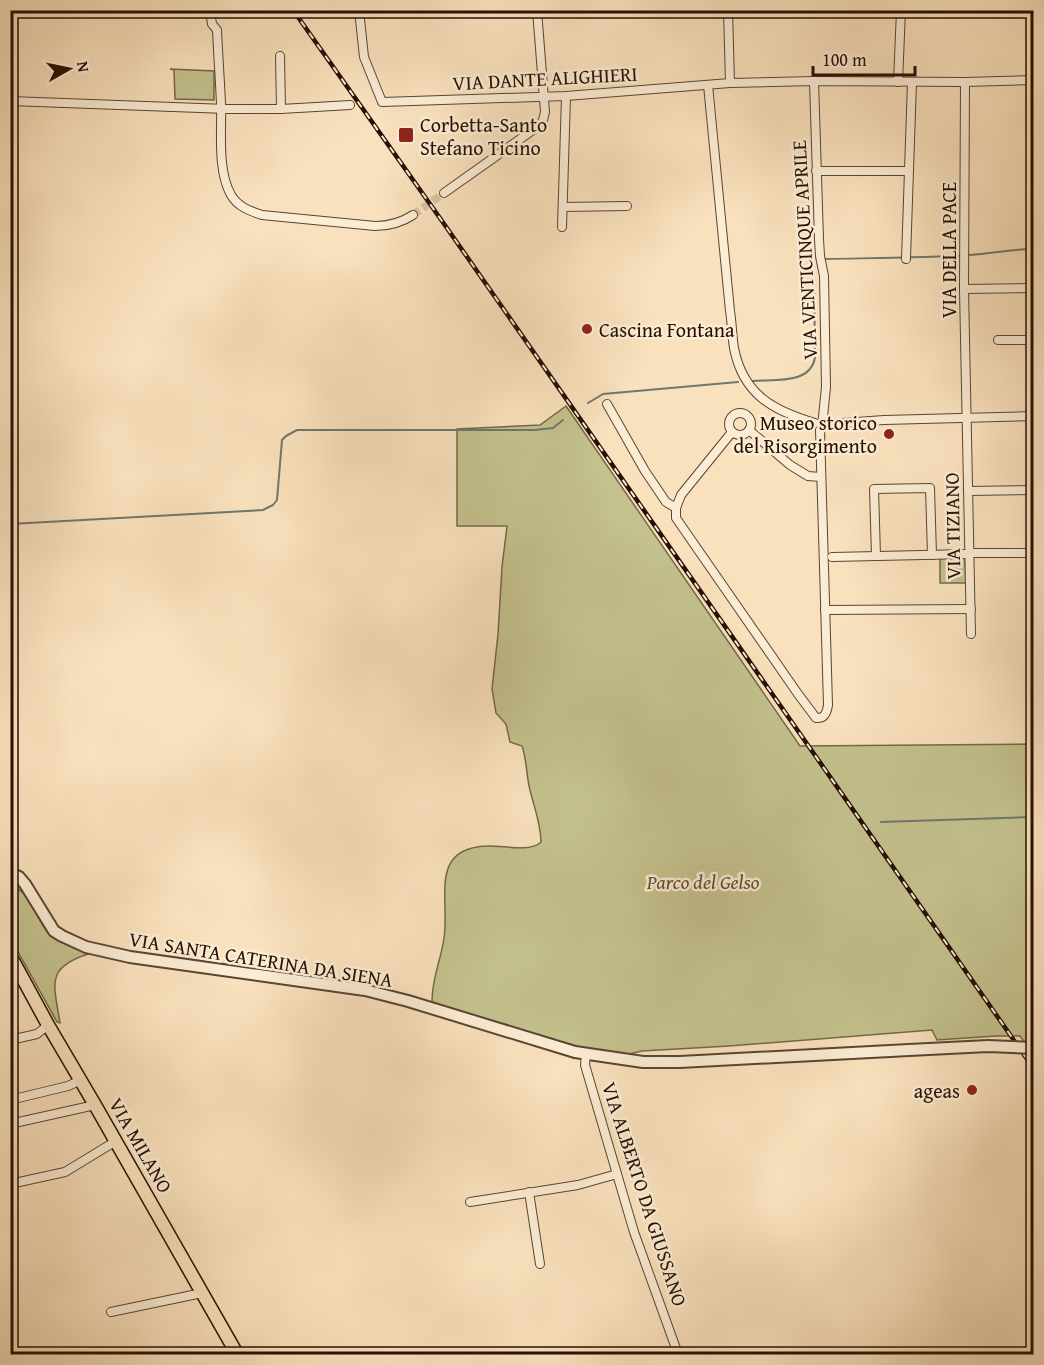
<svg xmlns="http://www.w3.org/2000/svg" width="1044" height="1365" font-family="'Gentium Book Plus',serif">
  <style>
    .green { fill: #c3c18d; stroke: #746848; stroke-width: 1.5 }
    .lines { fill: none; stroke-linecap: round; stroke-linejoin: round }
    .stream { stroke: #6f776f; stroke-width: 2 }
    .minor-tunnel { stroke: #d9c2a1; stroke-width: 8; stroke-dasharray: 8 4; stroke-linecap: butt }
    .minor-casing { stroke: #5b4431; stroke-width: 10 }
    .tertiary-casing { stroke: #5b4431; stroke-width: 14 }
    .primary-casing { stroke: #260f02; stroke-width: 15 }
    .minor { stroke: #fbecd4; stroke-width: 8 }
    .tertiary { stroke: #fbecd4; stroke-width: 10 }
    .primary { stroke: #f9e1bd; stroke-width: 12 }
    .rail-casing { stroke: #260f02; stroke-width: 4.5 }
    .rail { stroke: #fbecd4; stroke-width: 2; stroke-dasharray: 7; stroke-linecap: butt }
    .tertiary-bridge-casing { stroke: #5b4431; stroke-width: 14; stroke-linecap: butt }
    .tertiary-bridge { stroke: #fbecd4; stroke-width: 10 }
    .poi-dot { fill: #8f2418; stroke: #fbecd4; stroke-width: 2 }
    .labels { text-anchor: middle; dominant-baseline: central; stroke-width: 5; stroke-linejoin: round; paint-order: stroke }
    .street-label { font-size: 20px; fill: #260f02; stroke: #fbecd4 }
    .poi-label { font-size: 20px; fill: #260f02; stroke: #fbecd4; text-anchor: start }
    .park-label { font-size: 20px; font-style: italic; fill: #5d4d33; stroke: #fbecd4 }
  </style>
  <rect width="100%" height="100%" fill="#f9e1bd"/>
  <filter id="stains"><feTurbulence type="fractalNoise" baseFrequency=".00333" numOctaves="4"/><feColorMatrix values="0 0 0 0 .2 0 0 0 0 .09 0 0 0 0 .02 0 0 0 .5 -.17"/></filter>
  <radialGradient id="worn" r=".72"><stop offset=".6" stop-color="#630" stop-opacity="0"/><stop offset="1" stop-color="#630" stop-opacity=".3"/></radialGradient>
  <g class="green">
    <path d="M170,69L214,71V100L175,99L174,70Z"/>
    <path d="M566,406L800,746L1033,744V1054L1020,1036H996L937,1040L932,1030L729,1046L642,1051L625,1055L572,1047L434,1004L432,1001C432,978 441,960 444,938C450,900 428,848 487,846C502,845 530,853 541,842C541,824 534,807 530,790C526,775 527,760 522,746L510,742L506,724L496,713L492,689L498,634L502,567L507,526H457V429L540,425Z"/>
    <path d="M940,558H965L966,583H940Z"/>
    <path d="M10,885C31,892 34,914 46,930C56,942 74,947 88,954C45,968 54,984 60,1023L57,1022L11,939Z"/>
  </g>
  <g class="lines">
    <g class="stream">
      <path d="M825,259C873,258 921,258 969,255C991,254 1012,249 1034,249"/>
      <path d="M753,381C774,379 811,385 815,357L814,271"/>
      <path d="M588,403L603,394L738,382"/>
      <path d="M10,524L263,510L273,505L277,500L282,440L286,436L297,430H535L553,428L563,420"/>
      <path d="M881,822L1034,817"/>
    </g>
    <path class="minor-tunnel" d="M413,215L444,193"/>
    <defs>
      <g id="minor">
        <path d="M210,10L212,24L217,30C218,54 220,79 221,104C222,132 217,170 231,195C238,207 250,211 262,215L375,226C390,226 401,223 413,215"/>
        <path d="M359,10L364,57L382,102L566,96L730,83L814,81L965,82L1034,80"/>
        <path d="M728,10L730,83"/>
        <path d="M818,10L880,12L901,11"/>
        <path d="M280,56L281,109"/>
        <path d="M814,81L819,239L820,256L824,276L826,387L823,417"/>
        <path d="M898,82L901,10"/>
        <path d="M965,82L964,289L971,634"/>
        <path d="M708,85L730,311C732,323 732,336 734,348C743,395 774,411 815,423"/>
        <path d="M10,101L227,109H281L350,105"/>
        <path d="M816,171H908"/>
        <path d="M444,193L540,125L543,120L545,112L537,10"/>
        <path d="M563,207L627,206"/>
        <path d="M562,227L566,96"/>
        <path d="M906,259L912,82"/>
        <path d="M964,289L1034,288"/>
        <path d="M998,340H1034"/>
        <path d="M607,404L645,471L666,502L676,508"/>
        <circle cx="740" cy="424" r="11"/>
        <path d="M829,424L884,420L1034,416"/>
        <path d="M749,430L790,465L808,476L821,477"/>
        <path d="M732,432L681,495L676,508V518L798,694L816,718C825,719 827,712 828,705L820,430"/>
        <path d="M968,491L1034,490"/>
        <path d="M969,553H1034"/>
        <path d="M876,556L874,489L930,488L932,555"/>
        <path d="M832,557L969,554"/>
        <path d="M825,610L971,609"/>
        <path d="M10,1040L37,1034L48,1025"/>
        <path d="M586,1054L585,1065L634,1232L678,1354"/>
        <path d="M10,1100L68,1086L81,1080"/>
        <path d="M10,1124L95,1105"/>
        <path d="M10,1184L65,1172L116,1141"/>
        <path d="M529,1192L540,1264"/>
        <path d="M470,1202L578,1185L617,1174"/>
        <path d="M111,1312L202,1293"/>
      </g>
      <path id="tertiary" d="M10,873L19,877L25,884L54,931L62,936L86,947L130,957L365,990L408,1001L575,1052L643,1062H680L909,1050"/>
      <path id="primary" d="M10,955L48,1025L95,1105L237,1354"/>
    </defs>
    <use href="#minor" class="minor-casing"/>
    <use href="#tertiary" class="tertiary-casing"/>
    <use href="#primary" class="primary-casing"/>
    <use href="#minor" class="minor"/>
    <use href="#tertiary" class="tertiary"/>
    <use href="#primary" class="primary"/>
    <defs>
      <path id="rail" d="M293,10L442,221L1034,1069"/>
    </defs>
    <use href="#rail" class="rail-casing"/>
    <use href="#rail" class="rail"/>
    <defs>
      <path id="tertiary-bridge" d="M909,1050L988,1046L1034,1048"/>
    </defs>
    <use href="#tertiary-bridge" class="tertiary-bridge-casing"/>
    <use href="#tertiary-bridge" class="tertiary-bridge"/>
  </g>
  <g class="poi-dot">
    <rect x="398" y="127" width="16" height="16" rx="3"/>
    <circle cx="587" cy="329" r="6"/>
    <circle cx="889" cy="434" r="6"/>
    <circle cx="972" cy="1090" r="6"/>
  </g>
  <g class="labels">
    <g class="street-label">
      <text transform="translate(545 78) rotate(-3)">VIA DANTE ALIGHIERI</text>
      <text transform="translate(804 250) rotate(-93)">VIA VENTICINQUE APRILE</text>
      <text transform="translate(948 250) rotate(-90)">VIA DELLA PACE</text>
      <text transform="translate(952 526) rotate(-91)">VIA TIZIANO</text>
      <text transform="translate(261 959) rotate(9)">VIA SANTA CATERINA DA SIENA</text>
      <text transform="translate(141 1145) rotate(60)">VIA MILANO</text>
      <text transform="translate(645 1194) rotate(72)">VIA ALBERTO DA GIUSSANO</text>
    </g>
    <g class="poi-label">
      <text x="420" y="124">Corbetta-Santo<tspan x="420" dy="23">Stefano Ticino</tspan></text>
      <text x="599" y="329">Cascina Fontana</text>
      <text x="877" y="422" text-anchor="end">Museo storico<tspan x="877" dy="23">del Risorgimento</tspan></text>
      <text x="960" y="1090" text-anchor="end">ageas</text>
    </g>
    <g class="park-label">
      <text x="703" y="881">Parco del Gelso</text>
    </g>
  </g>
  <rect width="1044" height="1365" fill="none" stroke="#f9e1bd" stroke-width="36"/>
  <rect x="12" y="12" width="1020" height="1341" fill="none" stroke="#260f02" stroke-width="3"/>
  <rect x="18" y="18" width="1008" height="1329" fill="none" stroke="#260f02" stroke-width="1.5"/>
  <g transform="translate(69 69) rotate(81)" stroke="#fbecd4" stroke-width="4.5" paint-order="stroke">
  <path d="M0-4.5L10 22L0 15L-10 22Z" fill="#260f02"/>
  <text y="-9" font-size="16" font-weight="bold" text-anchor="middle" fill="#260f02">N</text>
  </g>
  <path d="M813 66v9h102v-9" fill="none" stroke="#260f02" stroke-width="3"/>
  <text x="822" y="66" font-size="18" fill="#260f02" stroke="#fbecd4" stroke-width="4.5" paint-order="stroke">100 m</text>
  <rect width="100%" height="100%" filter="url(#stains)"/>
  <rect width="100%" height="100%" fill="url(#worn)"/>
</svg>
